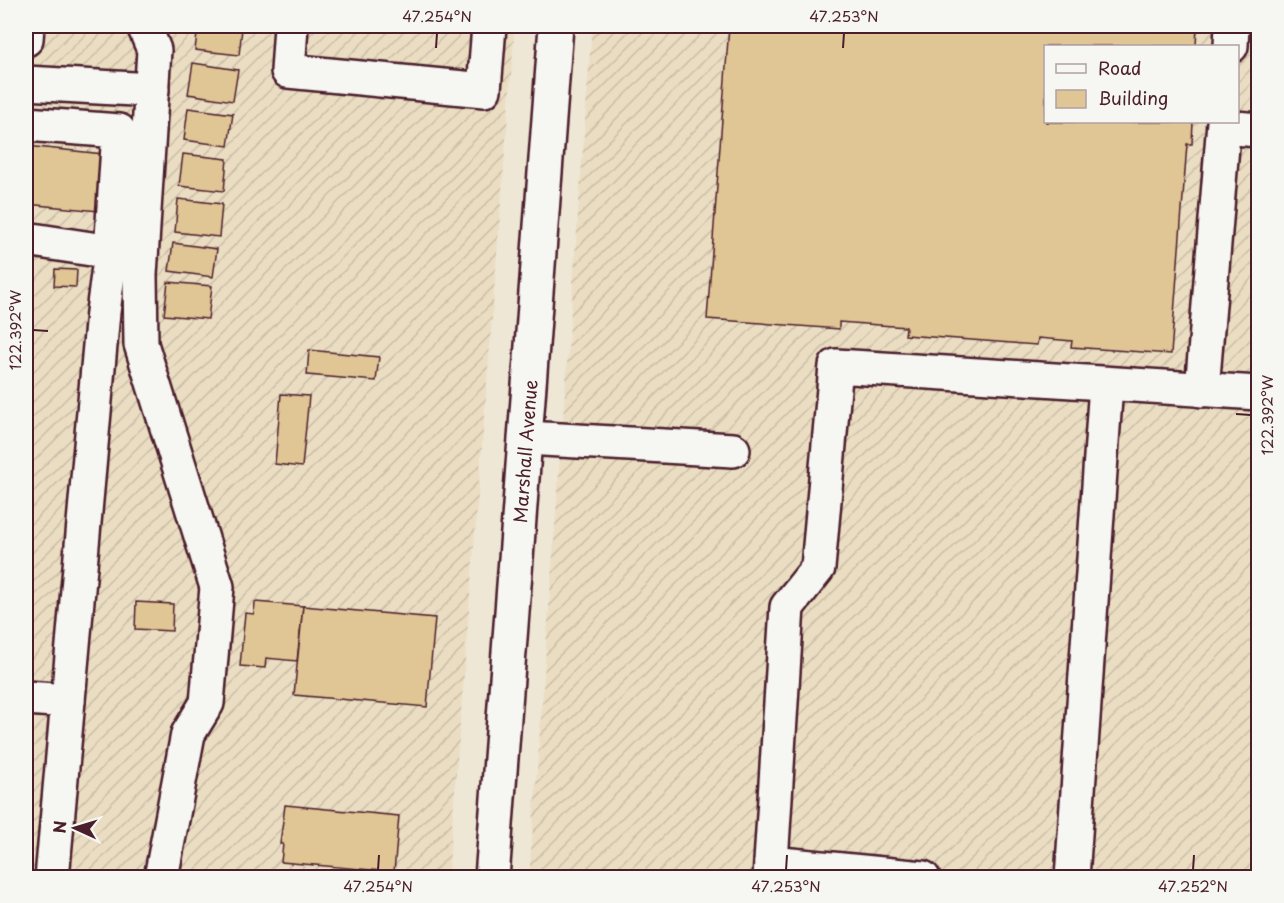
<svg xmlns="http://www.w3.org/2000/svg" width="1284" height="903" font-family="'Playpen Sans',sans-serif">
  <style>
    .industrial { fill: url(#industrial-furrows); fill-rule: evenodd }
    .building { fill: #e0c595; stroke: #4a1f2b; stroke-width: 1.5 }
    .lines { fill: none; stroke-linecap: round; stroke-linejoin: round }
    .minor-casing { stroke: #4a1f2b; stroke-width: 38 }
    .minor { stroke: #f6f6f2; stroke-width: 33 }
    .ticks { fill: none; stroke: #4a1f2b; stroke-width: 2 }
    .labels { text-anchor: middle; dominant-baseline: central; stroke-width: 5; stroke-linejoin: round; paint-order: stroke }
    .street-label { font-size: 18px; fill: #4a1f2b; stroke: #f6f6f2 }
    .neatline { fill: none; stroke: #4a1f2b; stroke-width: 2 }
    .ticks-label { font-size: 15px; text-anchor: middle; fill: #4a1f2b }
  </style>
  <defs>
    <pattern id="industrial-furrows" width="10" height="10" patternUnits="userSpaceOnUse" patternTransform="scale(1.5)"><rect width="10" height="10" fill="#eaddc2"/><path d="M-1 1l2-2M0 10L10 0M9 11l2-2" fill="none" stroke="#cabda7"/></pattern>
  </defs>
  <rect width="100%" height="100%" fill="#efe7d6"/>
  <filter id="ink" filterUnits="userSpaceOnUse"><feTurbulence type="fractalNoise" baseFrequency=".0167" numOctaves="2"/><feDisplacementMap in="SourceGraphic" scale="12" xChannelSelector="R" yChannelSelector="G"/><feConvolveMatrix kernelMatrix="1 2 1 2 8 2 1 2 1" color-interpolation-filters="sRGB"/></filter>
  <g filter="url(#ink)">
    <g class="industrial">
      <path d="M26,26H515L448,877H26Z"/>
      <path d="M592,26H1258V877L529,878ZM1046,46H1238V122H1046Z"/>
    </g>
    <g class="building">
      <path d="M198,26L242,29L239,55L195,50Z"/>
      <path d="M729,26H1197L1196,46H1046V122H1193L1192,144H1187L1171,354L1071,347L1072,341L1038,338L1037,345L905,335L906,327L839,322V329L707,319Z"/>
      <path d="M193,63L238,70L233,101L188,94Z"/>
      <path d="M188,108L233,114L228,146L184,140Z"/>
      <path d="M26,146L104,154L99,211L26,204Z"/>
      <path d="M183,154L227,159L224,191L179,186Z"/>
      <path d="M178,199L222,204L219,237L175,232Z"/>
      <path d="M173,243L217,249L213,277L169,271Z"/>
      <path d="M55,269L77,270L76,287L54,286Z"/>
      <path d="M168,282L212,286L208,319L164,315Z"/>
      <path d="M309,350L379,357L376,381L307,375Z"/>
      <path d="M281,394L309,396L302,467L275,464Z"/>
      <path d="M136,602L173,604L172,631L135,629Z"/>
      <path d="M255,602L303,606L297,661L266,658L265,668L240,666L245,613L254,614Z"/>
      <path d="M303,606L435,618L427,707L294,695Z"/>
      <path d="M285,805L399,816L394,872L281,862L283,844H280Z"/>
    </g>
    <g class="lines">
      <defs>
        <g id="minor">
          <path d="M144,26L154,50L140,275L141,344L217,587L207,703L188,734L161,878"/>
          <path d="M291,26L288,71L484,90L489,26"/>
          <path d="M26,39L27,26"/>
          <path d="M1231,46L1232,26"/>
          <path d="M26,83L152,90"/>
          <path d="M26,124L119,131L111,252L103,312L52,878"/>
          <path d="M1224,127L1258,130"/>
          <path d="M26,239L111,252"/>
          <path d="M1202,390L1224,122"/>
          <path d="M526,438L733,450"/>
          <path d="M26,698L68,701"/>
          <path d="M771,863L923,878"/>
          <path id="s1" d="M492,878L556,26"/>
          <path d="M770,878L787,607L818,568L836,366L1258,393"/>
          <path d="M1072,878L1106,384"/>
        </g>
      </defs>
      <use href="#minor" class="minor-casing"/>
      <use href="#minor" class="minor"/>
    </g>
  </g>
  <path class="ticks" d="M436,48L437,33M843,48L844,33M33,330L48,331M1236,414L1251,415M378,870L379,855M786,870L787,855M1193,870L1194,855"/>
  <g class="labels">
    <g class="street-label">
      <text stroke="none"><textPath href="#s1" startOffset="428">Marshall Avenue</textPath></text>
    </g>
  </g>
  <rect width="1284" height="903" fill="none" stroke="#f6f6f2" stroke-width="66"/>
  <rect x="1044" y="45" width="195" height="78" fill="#f6f6f2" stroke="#b1a0a2" stroke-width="1.5"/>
  <rect x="1056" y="64" width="30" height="9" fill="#f6f6f2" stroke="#b1a0a2" stroke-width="1.5"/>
  <text x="1098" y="75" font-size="18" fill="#4a1f2b">Road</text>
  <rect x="1056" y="90" width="30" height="18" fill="#e0c595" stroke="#b1a0a2" stroke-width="1.5"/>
  <text x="1098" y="105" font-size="18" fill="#4a1f2b">Building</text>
  <g transform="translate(75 828) rotate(274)" stroke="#f6f6f2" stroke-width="4.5" paint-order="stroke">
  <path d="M0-4.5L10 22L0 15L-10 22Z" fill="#4a1f2b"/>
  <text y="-9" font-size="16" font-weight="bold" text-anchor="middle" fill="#4a1f2b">N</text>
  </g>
  <rect x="33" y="33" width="1218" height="837" class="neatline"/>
  <g class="ticks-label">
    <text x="437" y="22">47.254°N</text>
    <text x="844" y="22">47.253°N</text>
    <text transform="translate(16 330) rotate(-90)" y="5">122.392°W</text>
    <text transform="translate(1268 415) rotate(-90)" y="5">122.392°W</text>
    <text x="378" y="892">47.254°N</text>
    <text x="786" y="892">47.253°N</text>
    <text x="1193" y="892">47.252°N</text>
  </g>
</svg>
